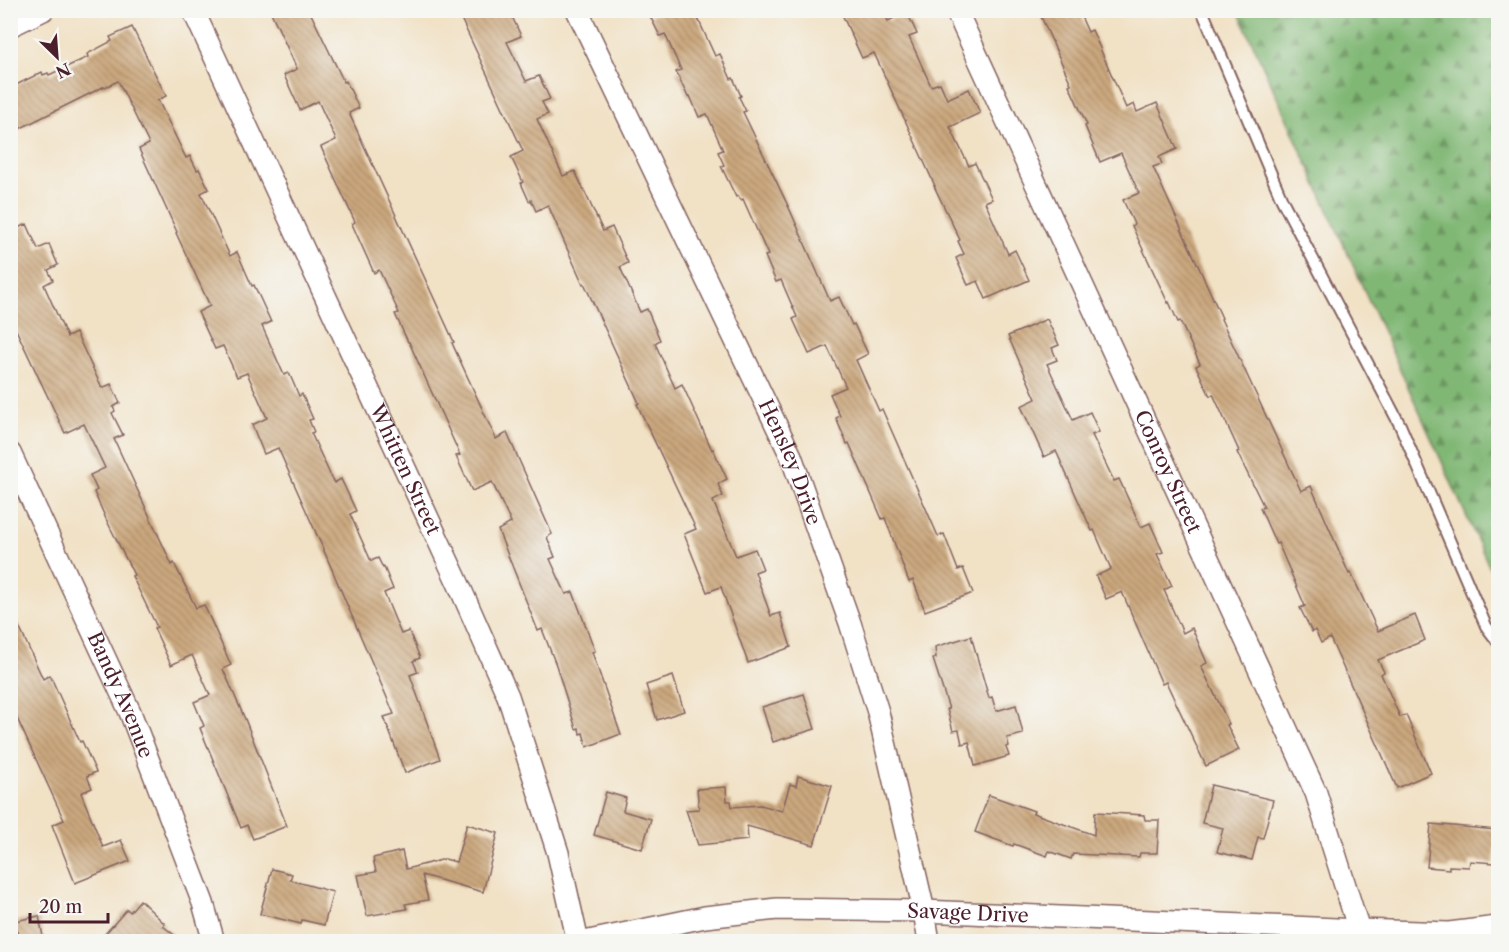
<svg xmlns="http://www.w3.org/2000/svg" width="1509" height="952" font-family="'Libre Caslon Text',serif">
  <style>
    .forest { fill: url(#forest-firs); stroke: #656b50; stroke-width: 1.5 }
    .building { fill: url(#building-back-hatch) }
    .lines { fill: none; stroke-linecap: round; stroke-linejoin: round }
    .lane-casing { stroke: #846361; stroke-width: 14 }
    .street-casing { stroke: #846361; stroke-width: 24 }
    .lane { stroke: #fff; stroke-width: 10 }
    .street { stroke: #fff; stroke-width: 21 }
    .labels { text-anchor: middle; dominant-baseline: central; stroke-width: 5; stroke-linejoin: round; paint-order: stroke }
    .street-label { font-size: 20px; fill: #4a1f2b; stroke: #f6f6f2 }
  </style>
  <defs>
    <pattern id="forest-firs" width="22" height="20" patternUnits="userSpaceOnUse" patternTransform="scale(1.5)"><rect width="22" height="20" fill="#80b774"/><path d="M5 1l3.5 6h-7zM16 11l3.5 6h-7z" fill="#6b945f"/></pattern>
    <pattern id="building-back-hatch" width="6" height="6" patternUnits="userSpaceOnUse" patternTransform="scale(1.5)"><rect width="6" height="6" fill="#cba87e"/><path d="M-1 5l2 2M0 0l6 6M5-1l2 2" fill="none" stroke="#a78867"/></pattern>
  </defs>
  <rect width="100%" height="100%" fill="#f6f6f2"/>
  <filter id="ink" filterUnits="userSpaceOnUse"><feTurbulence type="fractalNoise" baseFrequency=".0167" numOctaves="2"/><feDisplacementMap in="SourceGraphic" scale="12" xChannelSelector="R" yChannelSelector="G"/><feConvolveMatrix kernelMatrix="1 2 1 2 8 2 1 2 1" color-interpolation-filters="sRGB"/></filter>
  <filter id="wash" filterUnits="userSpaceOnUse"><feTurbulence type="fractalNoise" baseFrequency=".008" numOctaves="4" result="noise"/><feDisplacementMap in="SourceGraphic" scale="24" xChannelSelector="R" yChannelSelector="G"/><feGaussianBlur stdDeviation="1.35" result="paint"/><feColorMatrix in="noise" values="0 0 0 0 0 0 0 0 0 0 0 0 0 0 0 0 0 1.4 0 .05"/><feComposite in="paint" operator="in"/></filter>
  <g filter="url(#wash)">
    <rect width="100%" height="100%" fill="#f1e1c5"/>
    <path class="forest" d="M1238,11H1498V586Z"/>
    <g id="blocks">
      <g class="building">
        <path d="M270,10H309L344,82L346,81L359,108L349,113L454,342L452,343L496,439L507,433L552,534L547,537L555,557L550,559L566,594L573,592L595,651L592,652L621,735H618L587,747L583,733L580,734L579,728L576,729L556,665L542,629L538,631L498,530L511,523L492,482L472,491L456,456L460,455L409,342H408L395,314L399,313L379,270L374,273L352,224L355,222L321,147L336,140L318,101L300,110L284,75L297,69Z"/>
        <path d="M457,10H509L521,36L507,42L526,81L539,76L550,99L542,102L548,114L537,119L563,176L575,171L603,231L612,227L628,263L620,267L640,312L647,309L660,340L655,343L675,388L682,384L712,450L713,449L727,479L718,484L723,496L713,501L736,556L755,549L763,569L755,572L771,616L780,613L791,647L748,663L721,587L707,592L684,534L696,529L637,404L639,403L584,283L583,284L569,253L548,205L536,211L531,200L529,201L521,183L523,182L511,157L523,151Z"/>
        <path d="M663,10H694L715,56L720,54L731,79L733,78L741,96L739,97L746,111L743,112L790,210L830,301L839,297L852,325L854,324L868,354L856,360L879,411L882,409L938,536L944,534L958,570L963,568L973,593L925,611L913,580L909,582L885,518L882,519L849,443L847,444L836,418L840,416L830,394L846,387L827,346L809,354L793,319L797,317L781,280L776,282L765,256L768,255L743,199L741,200L738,196L736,197L721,166L724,165L718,152L723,150L707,114L699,117L690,96L688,97L676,72L681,70L665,34L660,36L650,16Z"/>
        <path d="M840,10H883L888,21L907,12L917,34L909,37L931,86L940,83L947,99L969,89L980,113L950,127L969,166L975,163L992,199L985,202L1008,254L1015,250L1029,280L986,299L978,281L968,285L956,258L964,254L958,241L960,240L934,186H935L904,118L874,53L862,58Z"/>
        <path d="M1038,10H1078L1088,32L1092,30L1126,108L1134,104L1137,112L1157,103L1177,149L1159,157L1162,164L1153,167L1222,318L1221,319L1301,491L1311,486L1349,574L1351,573L1378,631L1415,615L1425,640L1378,660L1384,672L1381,674L1400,717L1406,715L1431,773L1397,788L1330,638L1321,643L1315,630L1312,632L1300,608L1305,606L1278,543L1276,544L1260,508L1264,507L1237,452L1239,451L1213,394L1210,396L1196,366L1200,364L1180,321L1178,322L1169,302L1168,303L1132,226L1134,224L1123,200L1139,193L1121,153L1100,162L1085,126L1087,125L1069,85L1071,84Z"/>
        <path d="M132,27L166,96L158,100L186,158L190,156L197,170L199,169L209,189L201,193L230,256L237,252L252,286L254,285L271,322L262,326L284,375L289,373L299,396L302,394L313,419L309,420L314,432L311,433L334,483L341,479L356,511L350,514L371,561L378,558L383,568L384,567L393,589L384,593L401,634L409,631L420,658L413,661L418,672L410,675L440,759L405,773L384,717L394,714L321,544L278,448L264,454L252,425L267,418L247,373L237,377L223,346L215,349L198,312L210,306L176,233L177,232L139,149L149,144L118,81L103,88V87L17,130L10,118V88L42,72L43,75L48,73L49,75L88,57L87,54L112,41L110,37Z"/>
        <path d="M27,224L38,249L49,244L58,265L48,270L53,280L44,285L67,337L76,333L102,388L111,384L120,403L113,407L115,411L112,413L123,435L114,439L172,565L174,563L196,608L204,605L231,665L223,669L245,719L287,826L253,839L247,825L241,828L200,728L204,726L194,702L210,695L192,655L171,665L154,628L157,627L132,576L134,575L106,519L94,492L97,490L90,475L105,468L84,424L65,433L10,317V231Z"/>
        <path d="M1047,319L1059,345L1052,348L1057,360L1047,364L1073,420L1090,412L1099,432L1092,435L1114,481L1119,479L1141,527L1150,523L1163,552L1157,554L1172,586L1164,590L1183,633L1192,628L1207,663L1201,666L1229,724L1227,725L1239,750L1206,766L1166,682L1162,684L1122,592L1106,599L1096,576L1111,569L1094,530L1092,531L1056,451L1044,457L1021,406L1036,399L1008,336Z"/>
        <path d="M10,607L43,679L50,675L80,742L82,741L96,772L87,776L92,788L81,793L103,847L121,840L130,861L75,883L52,825L64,820L10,703Z"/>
        <path d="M971,636L989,698L992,697L996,711L1016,705L1023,734L1007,738L1009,746L1006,747L1009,756L975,766L969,742L962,744L959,730L953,731L947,709H949L933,659L936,658L935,647Z"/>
        <path d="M673,676L684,711L657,720L646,685Z"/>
        <path d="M804,694L815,729L773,742L762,707Z"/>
        <path d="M798,776L832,786L814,845L747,826L748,840L698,845L686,810L699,809L697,789L726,787L727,801H731L732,807L761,805L782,811L790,784L796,786Z"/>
        <path d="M1211,785L1273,800L1263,838L1258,837L1252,860L1217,852L1223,828L1202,823Z"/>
        <path d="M606,792L626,798L623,811L651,819L642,849L594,835Z"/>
        <path d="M989,795L1034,811L1033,813L1094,835L1095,812L1144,815L1145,820H1159L1157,853H1140L1139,857L1073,854L1071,859L1049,851L1047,856L1014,844L1013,846L975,832Z"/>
        <path d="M467,824L498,833L483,892L422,875L428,900L405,904L407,909L367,916L358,875L376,872L373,858L402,851L406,869L445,859L456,862Z"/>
        <path d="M1431,824L1497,830L1494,863L1470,861L1469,867L1449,866V869L1427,867Z"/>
        <path d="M272,869L292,874L290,880L333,892L324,925L302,920L301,924L260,914Z"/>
        <path d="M140,900L165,924L163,926L183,942H98L127,909L130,912Z"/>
        <path d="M39,916L44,942H19L15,921Z"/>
      </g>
    </g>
  </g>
  <g filter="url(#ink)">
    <use href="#blocks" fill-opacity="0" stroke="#846361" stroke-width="1.5"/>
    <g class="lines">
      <defs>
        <path id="lane" d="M1202,10L1282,200L1400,425L1486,626L1498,642"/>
        <g id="street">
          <path id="s1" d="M193,10L458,583L508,696L558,853L578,942"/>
          <path id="s2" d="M577,10L791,456L850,623L878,712L924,911L929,942"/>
          <path id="s3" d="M956,10L1316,793L1359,930L1360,942"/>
          <path d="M10,26L43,10"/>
          <path id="s4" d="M10,453L130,712L203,903L214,942"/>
          <path id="s5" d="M584,942L705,917L777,909L924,911L1359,930L1449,933L1498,927"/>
        </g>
      </defs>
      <use href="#lane" class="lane-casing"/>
      <use href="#street" class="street-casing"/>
      <use href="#lane" class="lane"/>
      <use href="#street" class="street"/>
    </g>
  </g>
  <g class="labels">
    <g class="street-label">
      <text stroke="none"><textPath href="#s2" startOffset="500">Hensley Drive</textPath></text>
      <text stroke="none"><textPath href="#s1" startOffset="506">Whitten Street</textPath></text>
      <text stroke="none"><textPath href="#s3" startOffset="508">Conroy Street</textPath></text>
      <text stroke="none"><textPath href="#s4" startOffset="266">Bandy Avenue</textPath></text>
      <text stroke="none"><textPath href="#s5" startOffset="387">Savage Drive</textPath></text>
    </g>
  </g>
  <rect width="1509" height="952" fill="none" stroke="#f6f6f2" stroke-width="36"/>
  <g transform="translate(57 57) rotate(155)" stroke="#f6f6f2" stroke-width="4.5" paint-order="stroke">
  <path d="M0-4.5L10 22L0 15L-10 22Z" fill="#4a1f2b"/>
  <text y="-9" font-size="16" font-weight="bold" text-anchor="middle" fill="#4a1f2b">N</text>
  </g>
  <path d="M30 913v9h78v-9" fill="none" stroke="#4a1f2b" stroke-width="3"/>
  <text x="39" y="913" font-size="18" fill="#4a1f2b" stroke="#f6f6f2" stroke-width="4.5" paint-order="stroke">20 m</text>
</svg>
